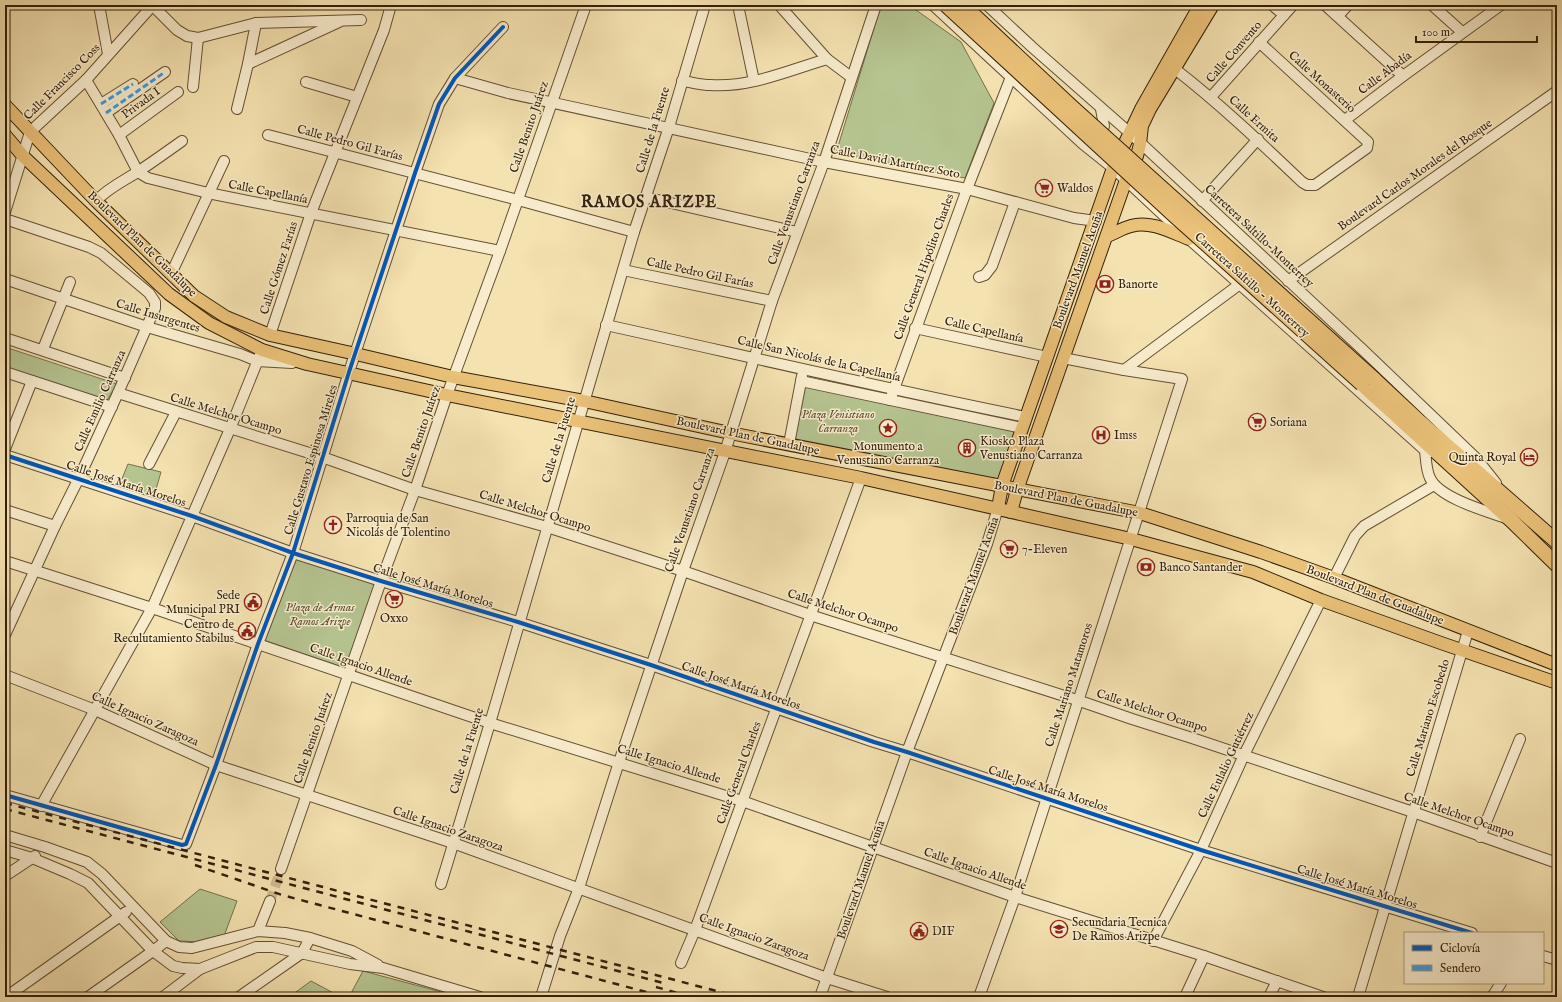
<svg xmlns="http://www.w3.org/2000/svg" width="1562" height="1002" font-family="'IM FELL English',serif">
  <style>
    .green { fill: #b5c490; stroke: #74724d }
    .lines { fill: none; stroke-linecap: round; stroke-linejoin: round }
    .minor-tunnel { stroke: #cebb8f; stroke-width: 10; stroke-dasharray: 10 5; stroke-linecap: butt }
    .minor-casing { stroke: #645034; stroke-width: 12 }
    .major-casing { stroke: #34200a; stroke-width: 14 }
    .highway-casing { stroke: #34200a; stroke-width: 16 }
    .minor { stroke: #f8eccc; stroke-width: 10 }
    .major { stroke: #eac178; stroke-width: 12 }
    .highway { stroke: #eac178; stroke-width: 14 }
    .rail { stroke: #34200a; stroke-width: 2.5; stroke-dasharray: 7 7; stroke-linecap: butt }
    .highway-bridge-casing { stroke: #34200a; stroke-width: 16; stroke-linecap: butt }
    .highway-bridge { stroke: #eac178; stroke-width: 14 }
    .quiet { stroke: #3e9bde; stroke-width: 3; stroke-dasharray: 6 3; stroke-linecap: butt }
    .cycleway-casing { stroke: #f8eccc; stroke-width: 6 }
    .cycleway { stroke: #0057b8; stroke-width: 4 }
    .labels { text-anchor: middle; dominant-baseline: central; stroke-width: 3; stroke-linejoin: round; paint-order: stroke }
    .street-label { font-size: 12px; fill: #34200a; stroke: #f8eccc }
    .poi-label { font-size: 12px; fill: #34200a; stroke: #f8eccc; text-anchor: start }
    .park-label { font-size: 12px; font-style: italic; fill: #5b5132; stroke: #f8eccc }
    .district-label { font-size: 16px; font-weight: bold; letter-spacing: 1px; fill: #34200a; stroke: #f8eccc }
  </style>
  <rect width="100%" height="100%" fill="#f4e2b0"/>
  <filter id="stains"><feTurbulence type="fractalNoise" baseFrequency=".005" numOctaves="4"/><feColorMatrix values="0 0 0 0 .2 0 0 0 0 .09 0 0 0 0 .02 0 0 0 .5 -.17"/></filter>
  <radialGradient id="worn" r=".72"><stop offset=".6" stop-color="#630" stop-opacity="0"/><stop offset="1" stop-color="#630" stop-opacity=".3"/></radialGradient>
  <g class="green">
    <path d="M881,5H909L961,42L994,103L965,178L836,153Z"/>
    <path d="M5,347L117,384L106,402L5,369Z"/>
    <path d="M805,385L1015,431L997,483L794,441Z"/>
    <path d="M128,464L161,472L152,503L117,491Z"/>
    <path d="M293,554L380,582L349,674L259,643Z"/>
    <path d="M200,889L237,901L224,936L202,942L179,941L160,922Z"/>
    <path d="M363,971L460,997H349Z"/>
    <path d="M311,981L341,997H289Z"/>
  </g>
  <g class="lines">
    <path class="minor-tunnel" d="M270,901L281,869"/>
    <defs>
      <g id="minor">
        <path d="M99,5L108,54"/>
        <path d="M152,5L177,30L187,36L198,38L256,23L361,20"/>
        <path d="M738,5L754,81"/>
        <path d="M779,5L827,59"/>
        <path d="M933,5L1083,144L1113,168L1189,239L1428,453"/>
        <path d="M987,5L1032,47L1131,134L1363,350L1476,458L1496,483"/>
        <path d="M1272,5L1284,15"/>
        <path d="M1325,5L1403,76"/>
        <path d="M1432,5L1462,32"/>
        <path d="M1338,16L1348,5"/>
        <path d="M1171,62L1175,69C1220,104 1261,143 1302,182L1307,185H1315L1367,148L1368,142L1259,42"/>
        <path d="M248,64L339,22"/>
        <path d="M455,78L508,93L824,162L967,189L1074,218L1096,221"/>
        <path d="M86,80L119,135L138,172L148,178L208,193L500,251"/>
        <path d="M682,81C691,82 701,85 710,85C750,88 790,70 827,59L851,77"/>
        <path d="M306,82L357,97"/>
        <path d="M193,87L198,38"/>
        <path d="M1211,97L1293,5"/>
        <path d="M101,104L133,84"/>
        <path d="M237,109L248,64L256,23"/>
        <path d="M106,113L165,72"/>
        <path d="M1345,120L1403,76L1501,5"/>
        <path d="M119,135L178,92"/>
        <path d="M268,135L518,200L634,232"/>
        <path d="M1100,139L1104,126L1101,109"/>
        <path d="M645,197L797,232"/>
        <path d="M96,201C109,187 124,181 139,171C154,161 168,151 182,141"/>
        <path d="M1202,201L1258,139"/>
        <path d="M5,212L30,132L86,80L152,6"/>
        <path d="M5,219L89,247L101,253L149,293L155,302V308L118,393L79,478L55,526L5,635"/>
        <path d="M623,270L772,301"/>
        <path d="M171,274L224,161"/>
        <path d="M979,277L985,275L992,266L1015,202"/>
        <path d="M5,279L147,327L240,354L257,361L292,363"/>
        <path d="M1288,281L1557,91"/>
        <path d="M606,325C746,356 886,389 1026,417"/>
        <path d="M915,328L1047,357"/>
        <path d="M270,335L311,213L384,30L391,5"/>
        <path d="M5,338L125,378"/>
        <path d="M43,349L70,282"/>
        <path d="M1124,370L1240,284"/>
        <path d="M5,372L112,407"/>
        <path d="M801,381L1022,428"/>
        <path d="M118,393L322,457L415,490L547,527L683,571L810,615L1077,700L1132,719L1192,738L1413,812L1557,863"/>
        <path d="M890,400L967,189L1011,77"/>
        <path d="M789,444L802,376"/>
        <path d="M5,449L32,381"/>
        <path d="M1425,450C1426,459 1426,470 1430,478C1439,498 1486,511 1506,518"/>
        <path d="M5,455L192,516L293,553L381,581L518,622L651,665L874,742L907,752L1201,850L1472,933"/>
        <path d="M149,464L176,412"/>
        <path d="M5,510L55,526"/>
        <path d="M5,561L152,608L490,723L742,801L1015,897L1204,956L1323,997"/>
        <path d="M1334,578L1355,536L1364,526L1434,485"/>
        <path d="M5,675L95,710L216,765L453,843L827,978L887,997"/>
        <path d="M5,795L182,845L186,844L216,765L258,644L293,553L349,372L415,173L439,104L455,78L503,27"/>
        <path d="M41,806L152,608L230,429L262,350"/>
        <path d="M5,835L45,847L87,862L102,874L166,941L179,947L192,948L258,931L285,933L310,938L352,951L378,965"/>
        <path d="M1480,837L1520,739"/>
        <path d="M5,850L32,858L70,874L88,883L153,951L173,966L182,968L200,969L256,947H273L350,964L383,968L480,997"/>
        <path d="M281,869L381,581L415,490L447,395L500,251L586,5"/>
        <path d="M5,876L35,856"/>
        <path d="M441,884L490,723L634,232L669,127L705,5"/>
        <path d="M258,931L270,901"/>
        <path d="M1153,941L1201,850L1244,755L1321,600"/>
        <path d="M1543,956L1557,960"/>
        <path d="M681,963L695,930L861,478"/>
        <path d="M6,997L126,912"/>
        <path d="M88,997L153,951L166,941"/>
        <path d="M163,997L200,969"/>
        <path d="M239,997L302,953L310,938"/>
        <path d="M541,997L560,936L579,888L619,762L683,571L725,452L772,301L824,162L876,5"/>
        <path d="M820,997L907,752L987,544L998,508"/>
        <path d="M979,997L1015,897L1182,379L1124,370L1063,358"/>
        <path d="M1185,997L1204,956"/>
        <path d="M1269,997L1277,981"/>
        <path d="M1358,997L1468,631"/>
        <path d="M1492,997L1501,983"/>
      </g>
      <g id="major">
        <path d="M5,105L96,201L194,296L226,317L270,335L356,354L453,377L584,401L730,433L1140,513L1261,552L1334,578L1557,665"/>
        <path d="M5,135L23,156L169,294L209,323L262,350L307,364L447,395L861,478L1131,539L1253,572L1321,600L1441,643L1557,683"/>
        <path d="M1107,236C1115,233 1123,228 1131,226C1150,220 1171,232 1189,239"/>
        <path d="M998,508L1002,486L1113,168L1141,109L1200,5"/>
        <path d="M1011,512L1017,490L1126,180L1137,156L1140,144L1142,126L1150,109L1213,5"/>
      </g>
      <g id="highway">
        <path d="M1374,379L1420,422L1557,542"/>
        <path d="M1362,384L1511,520L1557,565"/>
      </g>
    </defs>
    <use href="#minor" class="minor-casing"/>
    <use href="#major" class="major-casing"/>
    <use href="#highway" class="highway-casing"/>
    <use href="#minor" class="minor"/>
    <use href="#major" class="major"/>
    <use href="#highway" class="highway"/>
    <g class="rail">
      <path d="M5,803L739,997"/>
      <path d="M5,809L667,984"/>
      <path d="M195,865L282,895L665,997"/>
      <path d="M656,987L692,997"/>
    </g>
    <defs>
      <g id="highway-bridge">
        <path d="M946,5L1175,216L1362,384"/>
        <path d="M963,5L1072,107L1374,379"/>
      </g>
    </defs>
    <use href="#highway-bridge" class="highway-bridge-casing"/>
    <use href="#highway-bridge" class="highway-bridge"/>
    <g class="quiet">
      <path d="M101,104L133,84"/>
      <path d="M106,113L165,72"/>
    </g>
    <defs>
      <g id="cycleway">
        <path d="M5,455L192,516L293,553L381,581L518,622L651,665L874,742L907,752L1201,850L1472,933"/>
        <path d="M5,795L182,845L186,844L216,765L258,644L293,553L349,372L415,173L439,104L455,78L503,27"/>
      </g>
    </defs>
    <use href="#cycleway" class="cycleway-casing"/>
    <use href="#cycleway" class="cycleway"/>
  </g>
  <defs>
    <symbol id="supermarket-ring" viewBox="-11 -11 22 22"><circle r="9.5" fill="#f8eccc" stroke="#8f2418" stroke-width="1.5"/><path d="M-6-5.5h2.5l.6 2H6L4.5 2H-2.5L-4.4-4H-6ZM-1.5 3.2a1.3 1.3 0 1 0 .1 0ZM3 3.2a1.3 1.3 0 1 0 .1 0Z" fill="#8f2418"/></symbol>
    <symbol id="bank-ring" viewBox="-11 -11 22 22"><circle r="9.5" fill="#f8eccc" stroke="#8f2418" stroke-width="1.5"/><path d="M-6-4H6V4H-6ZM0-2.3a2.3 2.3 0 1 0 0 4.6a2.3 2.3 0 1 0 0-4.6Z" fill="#8f2418"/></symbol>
    <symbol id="sight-ring" viewBox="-11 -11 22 22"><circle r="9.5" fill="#f8eccc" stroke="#8f2418" stroke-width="1.5"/><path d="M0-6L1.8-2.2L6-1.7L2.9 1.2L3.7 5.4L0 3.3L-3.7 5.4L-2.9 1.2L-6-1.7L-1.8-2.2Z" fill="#8f2418"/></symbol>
    <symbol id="hospital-ring" viewBox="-11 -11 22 22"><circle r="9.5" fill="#f8eccc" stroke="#8f2418" stroke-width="1.5"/><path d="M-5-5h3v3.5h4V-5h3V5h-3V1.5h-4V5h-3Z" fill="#8f2418"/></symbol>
    <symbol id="building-ring" viewBox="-11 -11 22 22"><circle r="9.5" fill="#f8eccc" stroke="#8f2418" stroke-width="1.5"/><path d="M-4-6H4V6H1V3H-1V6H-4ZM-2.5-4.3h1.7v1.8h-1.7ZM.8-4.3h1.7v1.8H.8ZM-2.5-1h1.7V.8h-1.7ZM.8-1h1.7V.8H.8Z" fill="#8f2418"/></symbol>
    <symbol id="hotel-ring" viewBox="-11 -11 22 22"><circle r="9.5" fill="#f8eccc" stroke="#8f2418" stroke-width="1.5"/><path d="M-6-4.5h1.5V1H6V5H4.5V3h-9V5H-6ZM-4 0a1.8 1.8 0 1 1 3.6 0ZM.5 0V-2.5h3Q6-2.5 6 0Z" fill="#8f2418"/></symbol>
    <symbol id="church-ring" viewBox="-11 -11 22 22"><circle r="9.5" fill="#f8eccc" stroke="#8f2418" stroke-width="1.5"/><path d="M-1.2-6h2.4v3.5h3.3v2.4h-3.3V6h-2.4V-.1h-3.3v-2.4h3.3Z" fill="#8f2418"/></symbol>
    <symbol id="civic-ring" viewBox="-11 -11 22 22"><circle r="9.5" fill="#f8eccc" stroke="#8f2418" stroke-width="1.5"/><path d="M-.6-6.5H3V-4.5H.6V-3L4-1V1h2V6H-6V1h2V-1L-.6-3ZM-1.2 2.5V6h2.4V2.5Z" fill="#8f2418"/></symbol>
    <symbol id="school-ring" viewBox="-11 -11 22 22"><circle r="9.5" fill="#f8eccc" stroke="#8f2418" stroke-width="1.5"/><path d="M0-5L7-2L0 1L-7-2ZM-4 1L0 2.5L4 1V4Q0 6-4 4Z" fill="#8f2418"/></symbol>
  </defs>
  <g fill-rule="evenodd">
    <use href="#supermarket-ring" x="1034" y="178" width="20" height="20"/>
    <use href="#bank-ring" x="1095" y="274" width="20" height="20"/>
    <use href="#supermarket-ring" x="1247" y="412" width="20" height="20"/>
    <use href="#sight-ring" x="878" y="418" width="20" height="20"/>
    <use href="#hospital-ring" x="1091" y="425" width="20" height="20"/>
    <use href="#building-ring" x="957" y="438" width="20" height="20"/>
    <use href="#hotel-ring" x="1519" y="447" width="20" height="20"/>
    <use href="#church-ring" x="323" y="515" width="20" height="20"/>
    <use href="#supermarket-ring" x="999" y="539" width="20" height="20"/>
    <use href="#bank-ring" x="1136" y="557" width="20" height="20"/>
    <use href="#supermarket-ring" x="384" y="589" width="20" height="20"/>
    <use href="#civic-ring" x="243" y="592" width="20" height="20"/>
    <use href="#civic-ring" x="237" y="621" width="20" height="20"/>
    <use href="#school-ring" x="1049" y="919" width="20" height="20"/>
    <use href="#civic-ring" x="909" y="921" width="20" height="20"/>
  </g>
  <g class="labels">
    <g class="street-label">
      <text transform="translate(1234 52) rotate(-49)">Calle Convento</text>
      <text transform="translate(1385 73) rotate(-37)">Calle Abadía</text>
      <text transform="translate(62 82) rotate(-45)">Calle Francisco Coss</text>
      <text transform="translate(1322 82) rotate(42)">Calle Monasterio</text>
      <text transform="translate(141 103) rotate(-36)">Privada I</text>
      <text transform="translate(1254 119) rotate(42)">Calle Ermita</text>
      <text transform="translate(529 127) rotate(-71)">Calle Benito Juárez</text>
      <text transform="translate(653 130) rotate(-73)">Calle de la Fuente</text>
      <text transform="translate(350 143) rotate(15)">Calle Pedro Gil Farías</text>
      <text transform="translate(895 162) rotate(11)">Calle David Martínez Soto</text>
      <text transform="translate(1415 175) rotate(-35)">Boulevard Carlos Morales del Bosque</text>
      <text transform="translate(268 192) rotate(11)">Calle Capellanía</text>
      <text transform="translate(794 203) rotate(-70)">Calle Venustiano Carranza</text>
      <text transform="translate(1259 236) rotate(43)">Carretera Saltillo-Monterrey</text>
      <text transform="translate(142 244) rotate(44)">Boulevard Plan de Guadalupe</text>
      <text transform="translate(924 267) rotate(-70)">Calle General Hipólito Charles</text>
      <text transform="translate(279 268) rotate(-72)">Calle Gómez Farías</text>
      <text transform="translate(1078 270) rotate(-70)">Boulevard Manuel Acuña</text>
      <text transform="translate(700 273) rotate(12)">Calle Pedro Gil Farías</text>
      <text transform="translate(1252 285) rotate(42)">Carretera Saltillo - Monterrey</text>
      <text transform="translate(158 316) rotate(17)">Calle Insurgentes</text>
      <text transform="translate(984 330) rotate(13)">Calle Capellanía</text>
      <text transform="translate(819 359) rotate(13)">Calle San Nicolás de la Capellanía</text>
      <text transform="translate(100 401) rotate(-66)">Calle Emilio Carranza</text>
      <text transform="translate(226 414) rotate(17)">Calle Melchor Ocampo</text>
      <text transform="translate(421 432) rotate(-71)">Calle Benito Juárez</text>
      <text transform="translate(748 436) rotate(12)">Boulevard Plan de Guadalupe</text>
      <text transform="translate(559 440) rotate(-73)">Calle de la Fuente</text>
      <text transform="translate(311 460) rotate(-73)">Calle Gustavo Espinosa Mireles</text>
      <text transform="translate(126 484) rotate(18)">Calle José María Morelos</text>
      <text transform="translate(1066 499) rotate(11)">Boulevard Plan de Guadalupe</text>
      <text transform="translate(690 510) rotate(-71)">Calle Venustiano Carranza</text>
      <text transform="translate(535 511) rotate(17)">Calle Melchor Ocampo</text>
      <text transform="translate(974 576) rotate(-70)">Boulevard Manuel Acuña</text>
      <text transform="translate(433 586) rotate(17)">Calle José María Morelos</text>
      <text transform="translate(1375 595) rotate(21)">Boulevard Plan de Guadalupe</text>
      <text transform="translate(843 611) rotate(18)">Calle Melchor Ocampo</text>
      <text transform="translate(361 665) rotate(19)">Calle Ignacio Allende</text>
      <text transform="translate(1069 685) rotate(-72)">Calle Mariano Matamoros</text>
      <text transform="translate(741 686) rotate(19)">Calle José María Morelos</text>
      <text transform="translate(1152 711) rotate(18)">Calle Melchor Ocampo</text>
      <text transform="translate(1428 718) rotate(-73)">Calle Mariano Escobedo</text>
      <text transform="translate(145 719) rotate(24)">Calle Ignacio Zaragoza</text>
      <text transform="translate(313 738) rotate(-71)">Calle Benito Juárez</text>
      <text transform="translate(467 751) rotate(-73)">Calle de la Fuente</text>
      <text transform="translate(669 764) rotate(17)">Calle Ignacio Allende</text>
      <text transform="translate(1226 765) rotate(-65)">Calle Eulalio Gutiérrez</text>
      <text transform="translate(739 773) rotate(-70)">Calle General Charles</text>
      <text transform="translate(1048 789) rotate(18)">Calle José María Morelos</text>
      <text transform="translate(1459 815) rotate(19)">Calle Melchor Ocampo</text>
      <text transform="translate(448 829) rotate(19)">Calle Ignacio Zaragoza</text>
      <text transform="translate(975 869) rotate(19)">Calle Ignacio Allende</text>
      <text transform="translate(861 880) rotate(-71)">Boulevard Manuel Acuña</text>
      <text transform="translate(1357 887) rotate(17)">Calle José María Morelos</text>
      <text transform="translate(754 937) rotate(20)">Calle Ignacio Zaragoza</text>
    </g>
    <g class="poi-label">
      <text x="1057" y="188">Waldos</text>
      <text x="1118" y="284">Banorte</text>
      <text x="1270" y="422">Soriana</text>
      <text x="1114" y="435">Imss</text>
      <text x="980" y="441">Kiosko Plaza<tspan x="980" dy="14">Venustiano Carranza</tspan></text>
      <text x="888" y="446" text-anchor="middle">Monumento a<tspan x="888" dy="14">Venustiano Carranza</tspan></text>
      <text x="1516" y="457" text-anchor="end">Quinta Royal</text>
      <text x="346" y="518">Parroquia de San<tspan x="346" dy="14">Nicolás de Tolentino</tspan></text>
      <text x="1022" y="549">7-Eleven</text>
      <text x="1159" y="567">Banco Santander</text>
      <text x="240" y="595" text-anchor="end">Sede<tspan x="240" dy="14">Municipal PRI</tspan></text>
      <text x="394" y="618" text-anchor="middle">Oxxo</text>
      <text x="234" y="624" text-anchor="end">Centro de<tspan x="234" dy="14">Reculutamiento Stabilus</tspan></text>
      <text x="1072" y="922">Secundaria Tecnica<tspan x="1072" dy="14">De Ramos Arizpe</tspan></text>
      <text x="932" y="931">DIF</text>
    </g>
    <g class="park-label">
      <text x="838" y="414">Plaza Venistiano<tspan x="838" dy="14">Carranza</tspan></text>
      <text x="320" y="607">Plaza de Armas<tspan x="320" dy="14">Ramos Arizpe</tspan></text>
    </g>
    <g class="district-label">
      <text x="649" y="203">RAMOS ARIZPE</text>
    </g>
  </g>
  <rect width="1562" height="1002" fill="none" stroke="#f4e2b0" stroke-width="20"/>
  <rect x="6" y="6" width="1550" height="990" fill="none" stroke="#34200a" stroke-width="2"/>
  <rect x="10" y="10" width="1542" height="982" fill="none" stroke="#34200a"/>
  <rect x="1404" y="932" width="140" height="52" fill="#f8eccc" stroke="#aa9a7e"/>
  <rect x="1412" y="945" width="20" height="6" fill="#0057b8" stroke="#aa9a7e"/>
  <text x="1440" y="952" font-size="12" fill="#34200a">Ciclovía</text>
  <rect x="1412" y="965" width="20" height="6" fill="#3e9bde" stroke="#aa9a7e"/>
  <text x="1440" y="972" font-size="12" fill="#34200a">Sendero</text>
  <path d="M1416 36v6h121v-6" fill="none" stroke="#34200a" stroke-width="2"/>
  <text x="1422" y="36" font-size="12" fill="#34200a" stroke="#f8eccc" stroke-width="3" paint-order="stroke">100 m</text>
  <rect width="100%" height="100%" filter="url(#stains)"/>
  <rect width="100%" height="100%" fill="url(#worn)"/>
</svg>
